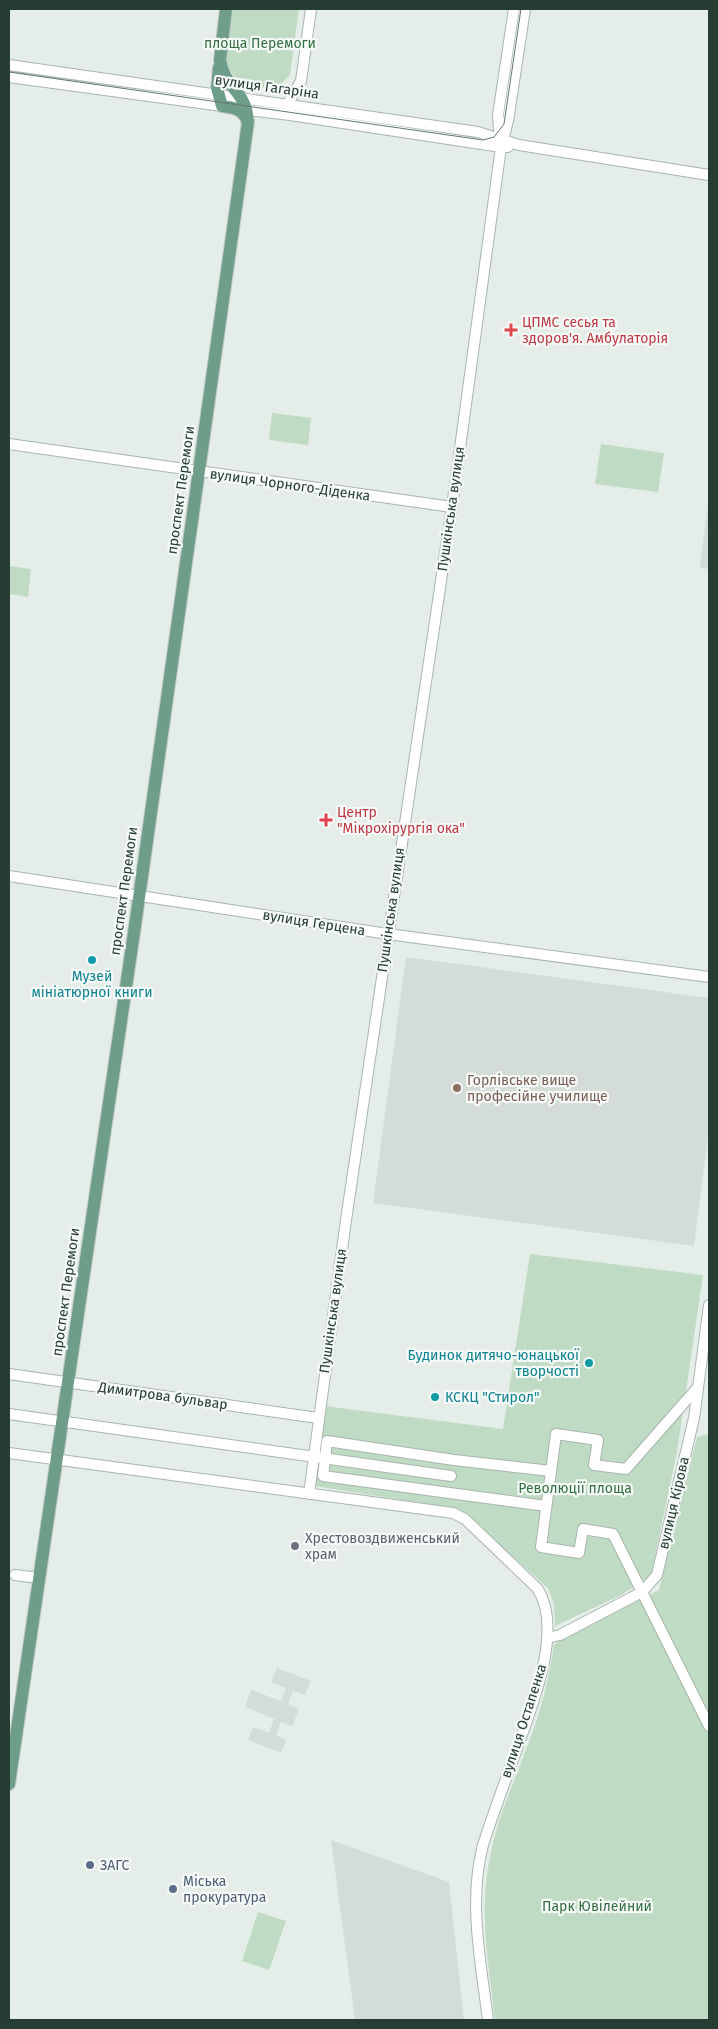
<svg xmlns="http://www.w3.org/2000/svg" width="718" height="2029" font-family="'Fira Sans',sans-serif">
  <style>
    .built { fill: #d3dcd7 }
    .green { fill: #c0dbc3 }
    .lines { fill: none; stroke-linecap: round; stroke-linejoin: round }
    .minor-casing { stroke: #a8b5ae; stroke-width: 12 }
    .major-casing { stroke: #c2c9c6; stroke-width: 14 }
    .minor { stroke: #fff; stroke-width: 10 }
    .major { stroke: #6e9d8a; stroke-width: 12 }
    .tram { stroke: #61786e; stroke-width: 1 }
    .health-dot { fill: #e0444e; stroke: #f5f9f7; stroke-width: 2 }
    .culture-dot { fill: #0f9aa8; stroke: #f5f9f7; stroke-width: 2 }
    .education-dot { fill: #8d6e63; stroke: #f5f9f7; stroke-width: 2 }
    .worship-dot { fill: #6b7280; stroke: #f5f9f7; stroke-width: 2 }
    .service-dot { fill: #5c6f8a; stroke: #f5f9f7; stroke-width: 2 }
    .labels { text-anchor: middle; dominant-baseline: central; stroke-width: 4.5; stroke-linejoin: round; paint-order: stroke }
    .park-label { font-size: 14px; fill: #346f42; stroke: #f5f9f7 }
    .street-label { font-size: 14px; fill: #263d33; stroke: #f5f9f7 }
    .health-label { font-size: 14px; fill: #be3a42; stroke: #f5f9f7; text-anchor: start }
    .culture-label { font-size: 14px; fill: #0d838f; stroke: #f5f9f7 }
    .education-label { font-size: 14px; fill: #785e54; stroke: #f5f9f7; text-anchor: start }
    .worship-label { font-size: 14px; fill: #5b616d; stroke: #f5f9f7; text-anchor: start }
    .service-label { font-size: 14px; fill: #4e5e75; stroke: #f5f9f7; text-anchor: start }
  </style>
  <rect width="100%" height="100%" fill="#e5ede8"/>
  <g class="built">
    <path d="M709,495V569L700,568Z"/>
    <path d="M406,957L709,998V1127L694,1246L373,1203Z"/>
    <path d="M277,1668L311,1681L305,1695L293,1691L288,1704L299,1709L292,1726L281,1722L276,1735L286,1740L281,1753L248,1740L253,1727L269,1733L274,1719L245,1707L251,1690L281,1701L286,1688L271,1682Z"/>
    <path d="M331,1840L449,1882L464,2020H355Z"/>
  </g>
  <g class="green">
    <path d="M230,9H299L290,75L275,90L240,83L224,63Z"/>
    <path d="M272,413L311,418L308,445L269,440Z"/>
    <path d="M601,444L664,453L658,492L595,484Z"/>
    <path d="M9,566L31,569L28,597L9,594Z"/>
    <path d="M530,1254L703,1275L677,1452L651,1575L623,1594L555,1626L554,1604L548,1588L459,1509L315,1486L324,1406L503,1429Z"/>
    <path d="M709,1434V2020H495C489,1967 479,1915 489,1862C497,1814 520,1770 535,1725C544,1699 550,1672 554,1644L659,1590L697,1437Z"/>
    <path d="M258,1912L286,1921L269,1970L242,1961Z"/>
  </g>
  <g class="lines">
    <defs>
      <g id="minor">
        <path d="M9,65L478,132L519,145L709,175"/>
        <path d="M9,77L222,106"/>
        <path d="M240,109L290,115L501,147H508"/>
        <path d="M285,109L301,81L311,9"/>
        <path d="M500,144L498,115L514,9"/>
        <path d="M9,444L452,507"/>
        <path d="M9,876L388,934L709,977"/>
        <path d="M9,1374L318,1418"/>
        <path d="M698,1387L626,1469L594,1465L598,1440L556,1434L541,1547L579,1553L583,1529L613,1534L709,1726"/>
        <path d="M9,1414L451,1476"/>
        <path d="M9,1453L453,1513L465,1519L537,1588C565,1630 530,1711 515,1754C504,1784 493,1814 483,1845C468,1902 481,1963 488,2020"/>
        <path d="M309,1494L346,1220L452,507L501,147L508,121L525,9"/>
        <path d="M546,1506L323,1476L327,1441L454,1460L551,1471"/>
        <path d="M15,1575L39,1578"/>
        <path d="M547,1638L560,1635L642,1592L657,1575L694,1418L709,1305"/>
      </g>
      <g id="major">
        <path d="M219,68L217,88L222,106C233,108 242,108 247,120"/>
        <path d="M9,1784L137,912L248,122C247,117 247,111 245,106C238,87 224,85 220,60L226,9"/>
      </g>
    </defs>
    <use href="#minor" class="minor-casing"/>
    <use href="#major" class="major-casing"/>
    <use href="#minor" class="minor"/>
    <use href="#major" class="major"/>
    <path class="tram" d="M9,72L483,140L494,137L504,124L521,9"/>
  </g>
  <g class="health-dot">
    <path d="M508.5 322.5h5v5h5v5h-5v5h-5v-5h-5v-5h5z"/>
    <path d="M323.5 812.5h5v5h5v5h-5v5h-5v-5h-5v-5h5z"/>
  </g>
  <g class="culture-dot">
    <circle cx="92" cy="960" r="5"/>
    <circle cx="589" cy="1363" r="5"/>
    <circle cx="435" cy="1397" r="5"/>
  </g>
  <circle class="education-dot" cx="457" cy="1088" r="5"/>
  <circle class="worship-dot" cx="295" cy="1546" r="5"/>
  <g class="service-dot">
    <circle cx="90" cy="1865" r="5"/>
    <circle cx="173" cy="1889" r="5"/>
  </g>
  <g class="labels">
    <g class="park-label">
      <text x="260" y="43">площа Перемоги</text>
      <text x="575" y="1488">Революції площа</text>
      <text x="597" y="1906">Парк Ювілейний</text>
    </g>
    <g class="street-label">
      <text transform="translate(267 87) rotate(8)">вулиця Гагаріна</text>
      <text transform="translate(290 485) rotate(8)">вулиця Чорного-Діденка</text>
      <text transform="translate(181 490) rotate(-82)">проспект Перемоги</text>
      <text transform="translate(451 509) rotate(-82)">Пушкінська вулиця</text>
      <text transform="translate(124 891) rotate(-82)">проспект Перемоги</text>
      <text transform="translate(391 910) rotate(-82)">Пушкінська вулиця</text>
      <text transform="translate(314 923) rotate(9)">вулиця Герцена</text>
      <text transform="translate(66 1292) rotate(-82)">проспект Перемоги</text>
      <text transform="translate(333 1311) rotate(-82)">Пушкінська вулиця</text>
      <text transform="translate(163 1396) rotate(8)">Димитрова бульвар</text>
      <text transform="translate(674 1503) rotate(-77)">вулиця Кірова</text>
      <text transform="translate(524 1721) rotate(-72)">вулиця Остапенка</text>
    </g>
    <g class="health-label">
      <text x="522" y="322">ЦПМС сесья та<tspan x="522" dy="16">здоров'я. Амбулаторія</tspan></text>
      <text x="337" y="812">Центр<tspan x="337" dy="16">"Мікрохірургія ока"</tspan></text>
    </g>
    <g class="culture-label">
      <text x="92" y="976">Музей<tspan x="92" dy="16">мініатюрної книги</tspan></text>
      <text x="579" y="1355" text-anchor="end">Будинок дитячо-юнацької<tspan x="579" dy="16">творчості</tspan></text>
      <text x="445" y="1397" text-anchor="start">КСКЦ "Стирол"</text>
    </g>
    <g class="education-label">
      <text x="467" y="1080">Горлівське вище<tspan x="467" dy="16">професійне училище</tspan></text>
    </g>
    <g class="worship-label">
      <text x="305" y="1538">Хрестовоздвиженський<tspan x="305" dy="16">храм</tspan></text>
    </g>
    <g class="service-label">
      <text x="100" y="1865">ЗАГС</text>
      <text x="183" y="1881">Міська<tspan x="183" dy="16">прокуратура</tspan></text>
    </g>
  </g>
  <rect width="718" height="2029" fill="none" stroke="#263d33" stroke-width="20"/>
</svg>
